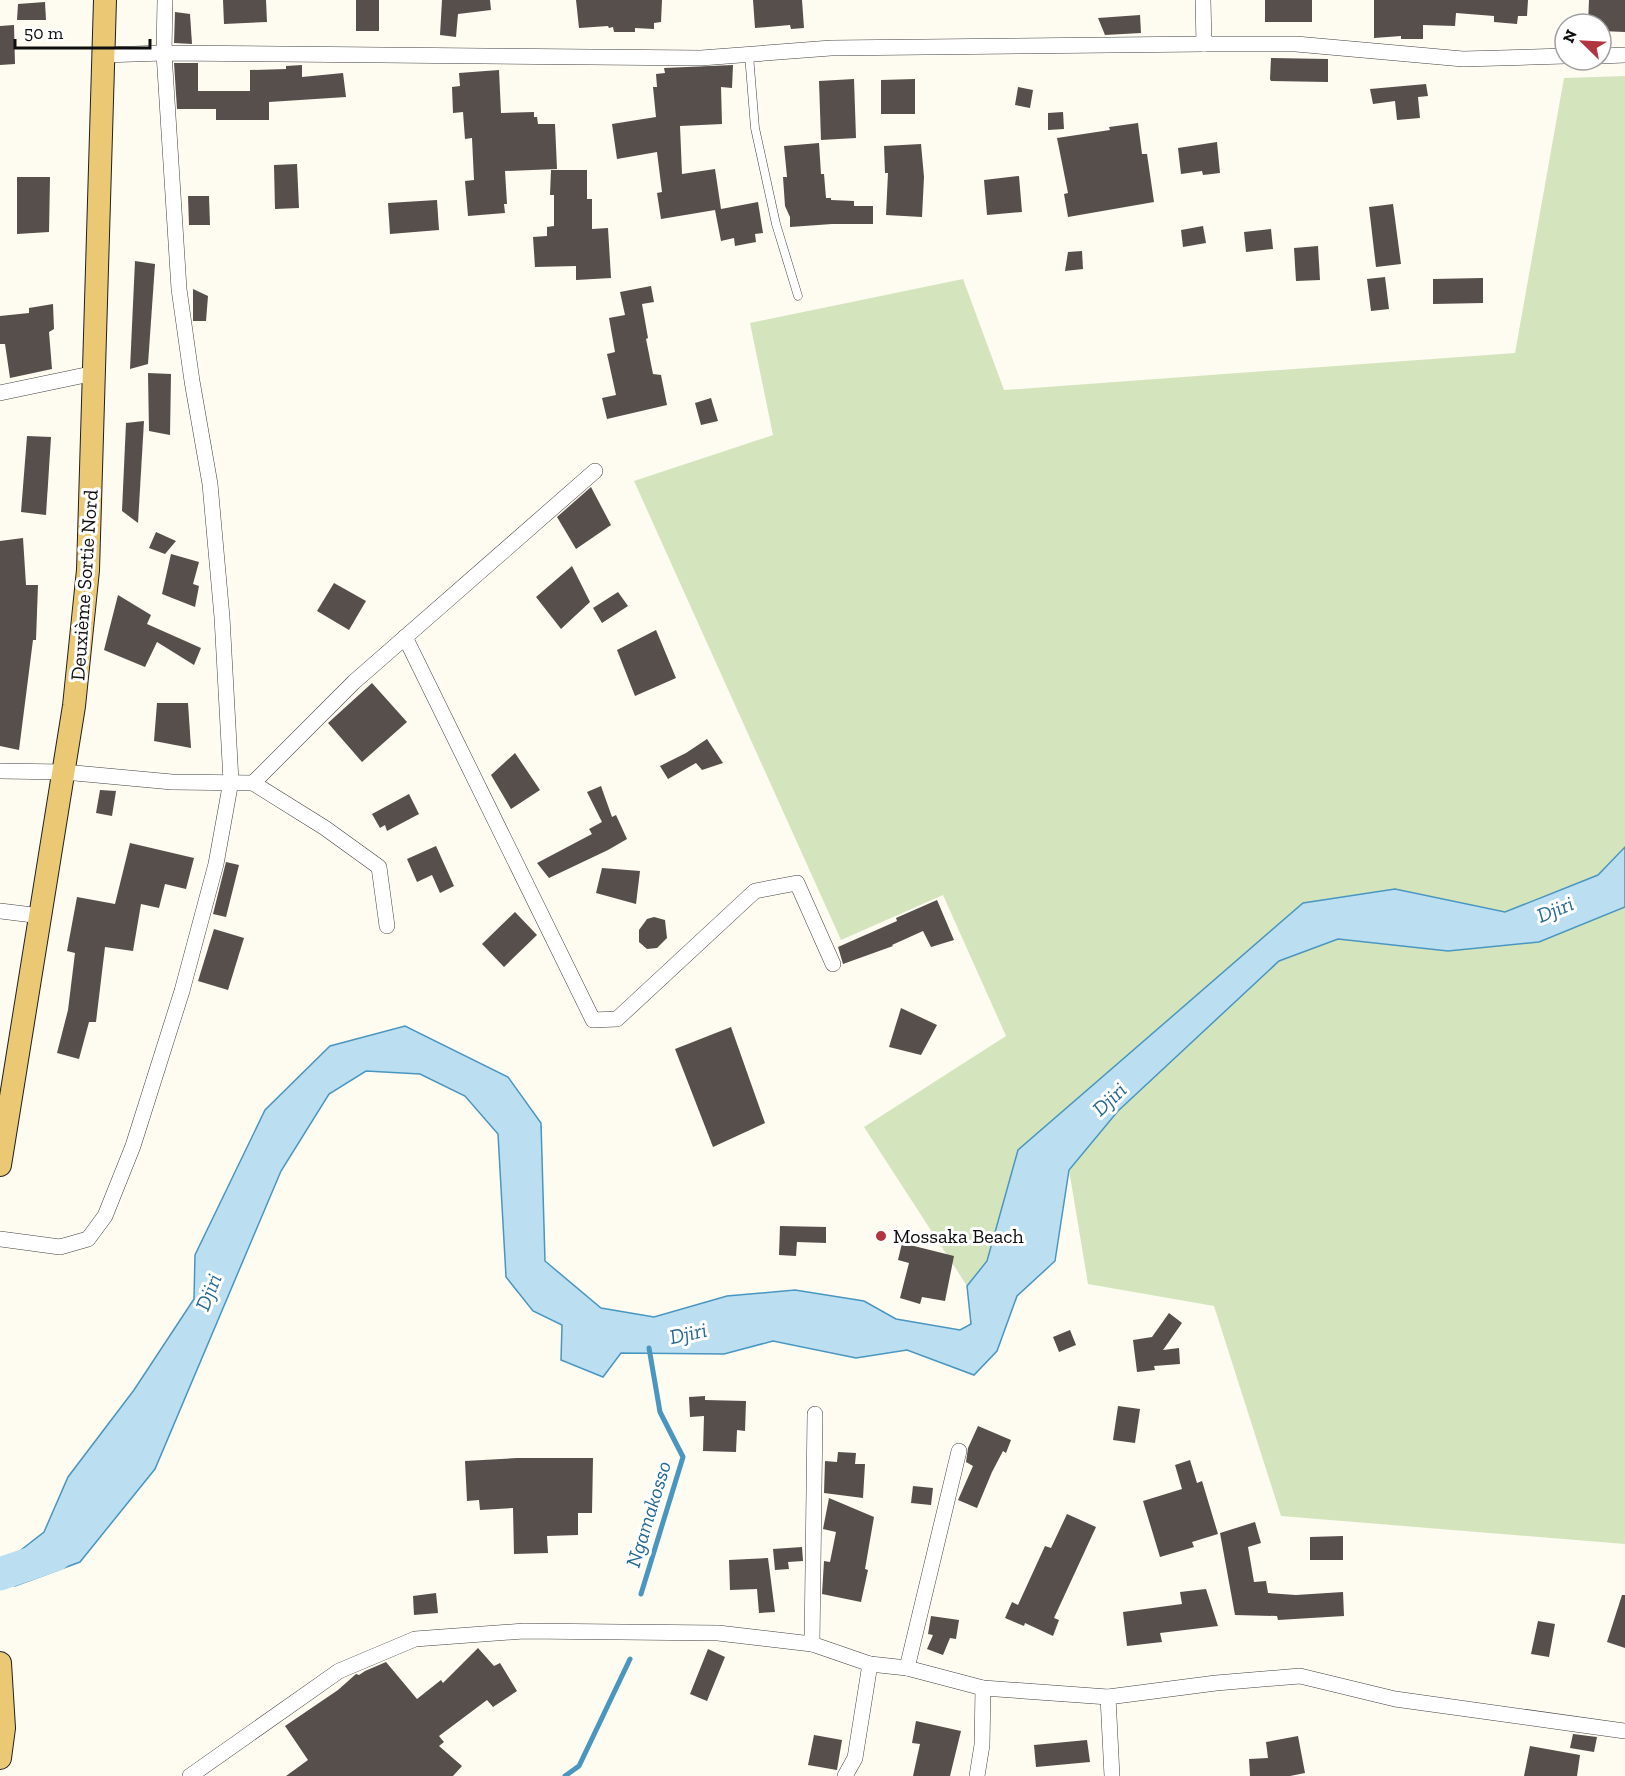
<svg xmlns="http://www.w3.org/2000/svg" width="1625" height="1776" font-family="'Zilla Slab',serif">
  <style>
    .green { fill: #d4e5be }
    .water { fill: #bbdff0; stroke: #4996c0; stroke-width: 1.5 }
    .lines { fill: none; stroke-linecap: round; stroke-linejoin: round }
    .stream { stroke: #4996c0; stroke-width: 5 }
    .river { stroke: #bbdff0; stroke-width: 33 }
    .building { fill: #564f4c }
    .lane-casing { stroke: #414141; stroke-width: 9 }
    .street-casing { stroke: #414141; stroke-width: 16 }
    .primary-casing { stroke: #1f1f1f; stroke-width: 24 }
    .lane { stroke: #fff; stroke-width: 8 }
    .street { stroke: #fff; stroke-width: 15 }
    .primary { stroke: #ebc874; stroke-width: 22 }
    .poi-dot { fill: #b13440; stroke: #fff; stroke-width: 2 }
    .labels { text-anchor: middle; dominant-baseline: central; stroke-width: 6; stroke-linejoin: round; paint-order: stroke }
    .street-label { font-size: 20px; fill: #0e0e0e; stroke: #fff }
    .poi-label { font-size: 20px; fill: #0e0e0e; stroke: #fff; text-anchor: start }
    .water-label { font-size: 21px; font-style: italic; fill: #246894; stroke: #fff }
  </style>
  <rect width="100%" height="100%" fill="#fefbf1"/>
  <g class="green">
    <path d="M1625,76V847L1598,875L1505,912L1395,889L1303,903L1018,1150L987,1261L967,1286L864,1127L1006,1036L943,895L841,940L634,481L773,435L750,323L963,279L1004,390L1515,353L1564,78Z"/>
    <path d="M1625,907V1544L1281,1516L1214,1306L1088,1284L1069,1170L1118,1111L1279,961L1338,939L1448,951L1539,942Z"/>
  </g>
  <path class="water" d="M1625,847V907L1539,942L1448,951L1338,939L1279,961L1118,1111L1069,1170L1055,1261L1017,1296L997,1351L974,1375L907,1350L856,1358L773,1341L724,1354L621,1353L603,1377L561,1360L562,1325L533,1311L506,1277L498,1134L465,1096L420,1074L366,1071L329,1094L281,1171L155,1469L80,1562L15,1586L12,1557L44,1532L68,1477L134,1390L194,1299L195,1255L265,1110L330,1046L405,1026L508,1077L541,1123L545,1261L601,1308L654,1317L727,1296L795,1290L864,1301L896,1319L960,1330L971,1324L967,1286L987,1261L1018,1150L1303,903L1395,889L1505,912L1598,875Z"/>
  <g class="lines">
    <g class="stream">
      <path d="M641,1594L683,1457L660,1412L649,1348"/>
      <path d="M565,1776L579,1766L630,1659"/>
    </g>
    <path class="river" d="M0,1574L55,1555"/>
  </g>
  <g class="building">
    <path d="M223,0H266L267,22L224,24Z"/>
    <rect x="356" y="0" width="23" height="31"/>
    <path d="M442,0H490L491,10L458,14L456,37L440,35Z"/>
    <path d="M576,0H662L661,22L654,23V29L635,28V32H614L613,27L609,28L608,26L579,28Z"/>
    <path d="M753,0H802L804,28L791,29L790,25L755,28Z"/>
    <rect x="1265" y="0" width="47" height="22"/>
    <path d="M1374,0H1528L1527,16H1518L1517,24L1494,22V16L1456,13L1455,26L1423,25V39H1401V36L1374,38Z"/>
    <path d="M1589,0H1625V32L1601,31V24H1588Z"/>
    <path d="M45,2L46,20H17L18,4Z"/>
    <path d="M175,12L190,14L192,44L174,43Z"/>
    <path d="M1140,15L1141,33L1105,35L1098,18Z"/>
    <path d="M14,25L15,64L0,65V26Z"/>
    <path d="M1271,58L1328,59V82L1271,81L1270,79Z"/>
    <path d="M174,63H198V91H250V70L286,69V66L302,65V77L343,73L346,97L269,102V120H216V109H177Z"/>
    <path d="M733,65L732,88L721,87L722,124L680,126L682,174L715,169L721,209L758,202L763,233L755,234L756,242L735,246L734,238L721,241L715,210L661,219L657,193L662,192L657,152L617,159L612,124L656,117L653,87H657L656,74L665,73L664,68Z"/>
    <path d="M499,70L501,113L534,112V117H537L538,124H555L557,169L505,171L507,204H504L505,213L468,216L465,181L474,180L472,138L465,139L463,112L453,113L452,87L460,86L459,73Z"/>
    <path d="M854,79L856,138L821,140L819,81Z"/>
    <path d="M915,79V114H881V80Z"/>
    <path d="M1426,84L1428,96L1418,97L1420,118L1397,120L1395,101L1373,104L1370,89Z"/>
    <path d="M1018,87L1033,90L1030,108L1015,105Z"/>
    <path d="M1063,112L1064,129L1048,130V113Z"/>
    <path d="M1138,123L1142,154H1147L1154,202L1068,217L1064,194L1068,193L1057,138L1110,130L1109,127Z"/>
    <path d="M1217,142L1220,173L1203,175L1202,171L1181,174L1178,148Z"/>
    <path d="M819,143L821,174H824L826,198H831V200L854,201V206H873V224H832L790,227V217L785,206L783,177H787L784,146Z"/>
    <path d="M921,144L924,177L922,217L886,215L888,173H885L884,146Z"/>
    <path d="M297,164L299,208L275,209L274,165Z"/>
    <path d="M551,170H587V199H592V229L608,228L611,278L576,280V266L535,267L533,237L547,236V227L554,226V195H550Z"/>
    <path d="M1019,176L1022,212L987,215L984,180Z"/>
    <path d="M17,177H50L49,232L17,234Z"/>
    <path d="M188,196H209L210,225H189Z"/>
    <path d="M437,200L439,230L390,234L388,203Z"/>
    <path d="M1393,204L1401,264L1376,267L1369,207Z"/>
    <path d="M1203,226L1206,243L1183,247L1181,230Z"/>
    <path d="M1271,229L1273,249L1246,252L1244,232Z"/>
    <path d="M1318,246L1320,280L1296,281L1294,248Z"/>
    <path d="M1082,251L1083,269L1065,271L1068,252Z"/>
    <path d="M135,261L155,264L148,364L130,369Z"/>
    <path d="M1385,277L1389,309L1371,311L1367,279Z"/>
    <path d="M1483,278V303L1433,304V279Z"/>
    <path d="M651,286L654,302L642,304L648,338L646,339L653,374L661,375L667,405L607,419L602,398L616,395L607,354L615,352L609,318L625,315L620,292Z"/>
    <path d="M193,289L208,296L206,321H193Z"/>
    <path d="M53,304L54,329L49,332L52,369L10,378L5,344H0V316L29,313V308Z"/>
    <path d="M148,373L171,374L170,435L149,431Z"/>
    <path d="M711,398L718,421L701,425L695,403Z"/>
    <path d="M144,421L138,523L122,511L126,423Z"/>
    <path d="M27,436L51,437L46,515L21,512Z"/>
    <path d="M591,487L611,525L576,549L557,517Z"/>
    <path d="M156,532L176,541L165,554L149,548Z"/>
    <path d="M23,538L26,585H38L36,640H33L19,750L0,746V541Z"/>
    <path d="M171,554L199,562L193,584L199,586L195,607L162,594Z"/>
    <path d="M572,566L590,602L561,629L536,597Z"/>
    <path d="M334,583L366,601L349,630L317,611Z"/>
    <path d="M618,592L628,606L602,623L593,608Z"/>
    <path d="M118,595L151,615L147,624L201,648L194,665L157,642L145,667L104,650Z"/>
    <path d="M656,630L676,678L635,696L617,650Z"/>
    <path d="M372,683L407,722L362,762L328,723Z"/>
    <path d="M157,703H188L191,748L154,741Z"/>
    <path d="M707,739L723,763L702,770L696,763L668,779L660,766L686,753Z"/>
    <path d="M515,753L540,790L511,809L491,775Z"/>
    <path d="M601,786L612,817L616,815L627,839L608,850L549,878L537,863L592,834L589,829L602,822L587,792Z"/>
    <path d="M100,790L116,791L112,816L96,813Z"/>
    <path d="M409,794L419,814L387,831L385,825L380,828L372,814Z"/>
    <path d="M130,843L194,858L186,889L165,884L159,908L141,904L133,951L105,947L96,1022H89L79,1059L57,1053L68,1010L75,953L67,951L77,897L115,904Z"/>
    <path d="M436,846L454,886L440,893L432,875L417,882L407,859Z"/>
    <path d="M226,862L239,865L226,917L213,914Z"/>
    <path d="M602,868L640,871L636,904L596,893Z"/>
    <path d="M937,900L954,940L931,947L923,931L892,945L893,946L843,964L838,947L897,921L896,918Z"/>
    <path d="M515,912L537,935L504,967L482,944Z"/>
    <path d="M654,917L665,920L667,938L657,948L647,949L639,942V930L647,919Z"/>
    <path d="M214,929L244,938L228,990L198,981Z"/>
    <path d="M901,1008L937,1025L921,1055L889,1047Z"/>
    <path d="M731,1027L765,1123L713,1147L675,1049Z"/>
    <path d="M780,1226L826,1227V1243L797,1242L796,1256L779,1255Z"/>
    <path d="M902,1243L954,1256L945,1301L922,1297L920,1304L900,1298L909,1263L898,1260Z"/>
    <path d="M1169,1313L1182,1323L1163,1350L1179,1348L1180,1364L1154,1366L1155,1370L1137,1372L1133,1340L1152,1337Z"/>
    <path d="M1070,1330L1076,1345L1059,1352L1053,1337Z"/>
    <path d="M705,1396V1400L746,1401L745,1431L737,1430L736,1452L703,1451L704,1416L690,1417L689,1397Z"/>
    <path d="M1118,1406L1140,1409L1135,1443L1113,1440Z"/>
    <path d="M978,1426L1011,1440L1006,1453L1003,1451L992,1472L977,1508L958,1500L973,1466L966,1462L968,1448Z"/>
    <path d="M838,1452L856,1453L855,1464H865L863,1498L824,1493L825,1461L837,1462Z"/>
    <path d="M517,1458H593L592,1513H578V1535L547,1536L548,1553L514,1554L513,1508L480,1510L479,1500L467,1501L465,1461Z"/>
    <path d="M1190,1460L1197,1483L1202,1481L1218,1534L1192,1542L1194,1547L1160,1557L1143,1501L1182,1489L1175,1465Z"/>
    <path d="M913,1486L933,1488L931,1505L911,1503Z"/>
    <path d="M829,1498L874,1517L865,1569L868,1570L861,1602L822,1594L824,1561L830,1562L836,1532L823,1529Z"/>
    <path d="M1067,1514L1096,1527L1054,1618L1059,1620L1053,1636L1025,1623L1024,1626L1005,1618L1012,1602L1018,1605L1045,1546L1051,1548Z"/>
    <path d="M1255,1522L1261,1543L1248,1547L1254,1582L1266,1581L1268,1593L1296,1595L1343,1592L1344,1616L1278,1620L1277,1616L1235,1615L1220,1533Z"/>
    <path d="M1343,1536V1560H1310V1537Z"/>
    <path d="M802,1547L803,1561L788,1562L789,1569L775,1570L773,1549Z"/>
    <path d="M768,1558L775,1612L759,1613L757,1589L730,1590L729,1560Z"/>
    <path d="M1206,1589L1218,1626L1160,1633L1162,1642L1127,1646L1123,1612L1182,1604L1180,1592Z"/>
    <path d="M436,1593L438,1613L414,1615L413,1596Z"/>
    <path d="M1622,1595H1625V1648L1607,1642Z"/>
    <path d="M931,1616L959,1620L956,1639L950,1638L943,1655L927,1649L933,1635L928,1634Z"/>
    <path d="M1538,1621L1555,1624L1549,1657L1531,1654Z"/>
    <path d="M478,1648L494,1666L500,1663L517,1691L493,1707L487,1700L439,1736L444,1742L439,1746L462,1766L453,1776H286L308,1760L285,1726L338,1690L356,1674L359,1675L365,1671L386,1662L417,1699L441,1680L443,1683Z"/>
    <path d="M708,1649L725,1657L707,1701L690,1694Z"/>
    <path d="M916,1721L961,1731L950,1776H913L920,1744L912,1743Z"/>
    <path d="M1573,1734L1597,1737L1594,1752L1570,1748Z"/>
    <path d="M814,1735L842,1740L837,1770L808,1765Z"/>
    <path d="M1298,1736L1305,1773L1290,1776H1250L1249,1759L1268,1758L1266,1742Z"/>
    <path d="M1087,1740L1090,1762L1036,1767L1034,1745Z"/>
    <path d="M1530,1746L1580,1755L1577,1776H1524Z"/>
  </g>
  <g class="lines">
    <defs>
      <path id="lane" d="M749,55L755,128L776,224L798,296"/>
      <g id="street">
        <path d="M1203,0L1204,44"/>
        <path d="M103,55L164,53L701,58L831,48L1204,44H1296L1463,59L1565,56"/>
        <path d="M1601,56L1625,55"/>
        <path d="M0,393L95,373"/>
        <path d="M405,637L593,1020L617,1019L755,891L797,883L833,964"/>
        <path d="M0,771L64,772L172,782L253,783L325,828L379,867L387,926"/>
        <path d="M253,783L354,682L595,471"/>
        <path d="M0,911L41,916"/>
        <path d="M0,1239L60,1247L88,1239L105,1216L133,1146L182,991L216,864L231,781L222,617L210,484L192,381L179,289L164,53L165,0"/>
        <path d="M812,1644L815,1414"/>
        <path d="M907,1668L959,1451"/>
        <path d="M1108,1697L1112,1776"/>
        <path d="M190,1776L339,1671L415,1639L524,1631L718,1633L812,1644L870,1664L907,1668L983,1688L1108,1697L1216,1683L1300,1676L1395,1699L1625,1731"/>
        <path d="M845,1776L855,1758L870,1664"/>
        <path d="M977,1776L982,1745L983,1688"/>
      </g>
      <g id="primary">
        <path d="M0,1165L74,706L88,570L105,0"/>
        <path d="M0,1663L4,1728L0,1758"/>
      </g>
    </defs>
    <use href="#lane" class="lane-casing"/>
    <use href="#street" class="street-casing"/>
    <use href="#primary" class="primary-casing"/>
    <use href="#lane" class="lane"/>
    <use href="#street" class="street"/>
    <use href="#primary" class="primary"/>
  </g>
  <circle class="poi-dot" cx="881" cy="1236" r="6"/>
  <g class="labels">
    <g class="street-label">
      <text transform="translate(84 585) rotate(-86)">Deuxième Sortie Nord</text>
    </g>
    <g class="poi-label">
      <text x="893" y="1236">Mossaka Beach</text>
    </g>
    <g class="water-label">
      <text transform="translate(1555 909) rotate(-22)">Djiri</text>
      <text transform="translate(1109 1099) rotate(-43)">Djiri</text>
      <text transform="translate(208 1292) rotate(-68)">Djiri</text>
      <text transform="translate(688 1333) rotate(-12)">Djiri</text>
      <text transform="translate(648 1514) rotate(-73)">Ngamakosso</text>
    </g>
  </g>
  <g transform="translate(1583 42) rotate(294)"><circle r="28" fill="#ffffff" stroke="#9f9f9f" stroke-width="1.5"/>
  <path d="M0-4.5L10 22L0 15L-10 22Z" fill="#b13440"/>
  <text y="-9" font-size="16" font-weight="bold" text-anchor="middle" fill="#0e0e0e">N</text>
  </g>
  <path d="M15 39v9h135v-9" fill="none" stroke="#0e0e0e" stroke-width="3"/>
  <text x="24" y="39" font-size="18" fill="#0e0e0e" stroke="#ffffff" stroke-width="4.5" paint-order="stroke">50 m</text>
</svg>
